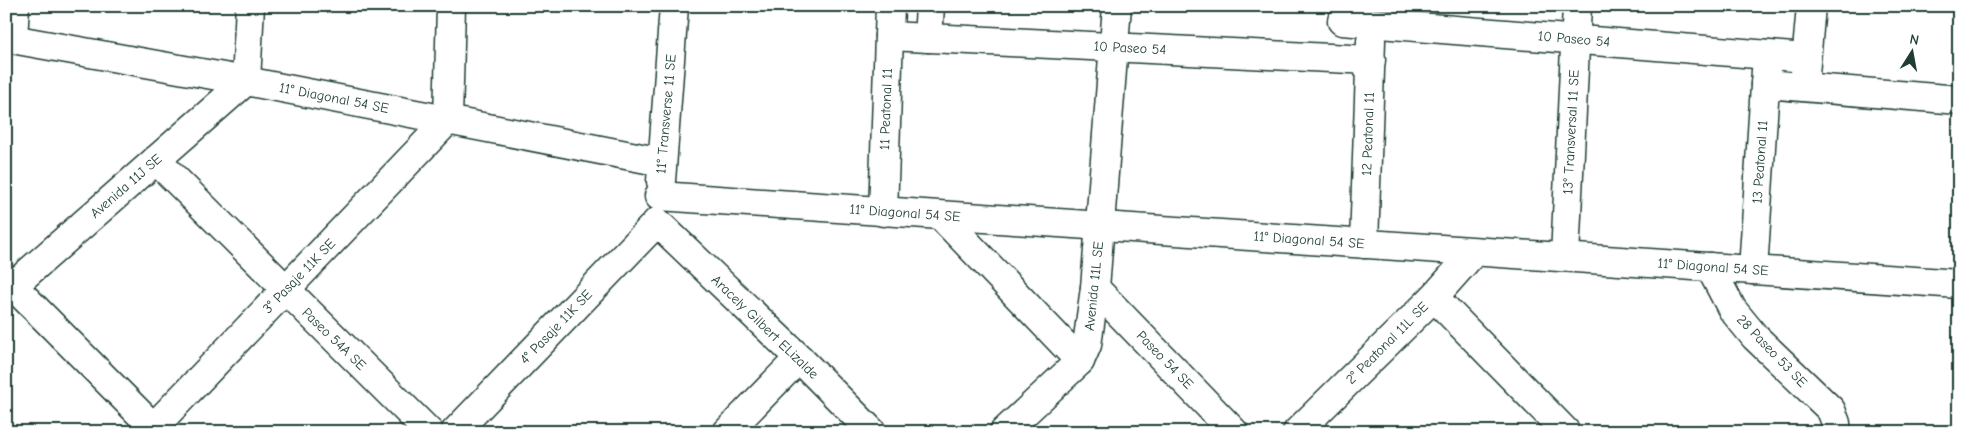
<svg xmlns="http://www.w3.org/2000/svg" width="1965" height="438" font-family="'Comic Neue',sans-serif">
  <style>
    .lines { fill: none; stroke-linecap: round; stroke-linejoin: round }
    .minor-casing { stroke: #1f3d34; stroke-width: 31 }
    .minor { stroke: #fff; stroke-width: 28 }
    .labels { text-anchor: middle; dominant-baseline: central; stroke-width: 4; stroke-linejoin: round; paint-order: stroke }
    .street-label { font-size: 14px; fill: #1f3d34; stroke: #fff }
  </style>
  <rect width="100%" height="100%" fill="#fff"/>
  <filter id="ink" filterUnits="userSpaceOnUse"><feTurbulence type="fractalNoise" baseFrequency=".02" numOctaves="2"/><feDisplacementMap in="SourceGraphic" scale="10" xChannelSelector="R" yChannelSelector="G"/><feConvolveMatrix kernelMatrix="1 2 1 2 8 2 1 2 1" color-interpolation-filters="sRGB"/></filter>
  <g filter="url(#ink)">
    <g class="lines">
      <defs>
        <g id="minor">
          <path d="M1342,21L1806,58"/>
          <path d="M889,36L1371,60"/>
          <path d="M6,38L246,81L662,162"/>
          <path d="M928,38L930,6"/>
          <path d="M13,39L15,6"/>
          <path d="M1805,74L1811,6"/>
          <path d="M1765,84L1959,100"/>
          <path d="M156,160L429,432"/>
          <path d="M661,181L674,6"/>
          <path d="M659,196L1959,284"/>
          <path d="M883,212L890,6"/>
          <path d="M941,216L1080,361"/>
          <path d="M657,222L799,358L872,432"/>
          <path d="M1364,244L1371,41"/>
          <path d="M1565,257L1577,6"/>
          <path d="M1710,267L1732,309L1755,337L1831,410L1836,423V432"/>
          <path d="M1753,270L1767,55"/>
          <path d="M6,279L158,432"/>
          <path d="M1095,288L1234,432"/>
          <path d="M6,292L246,81L250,6"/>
          <path d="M1434,297L1566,432"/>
          <path d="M149,432L448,120L451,6"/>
          <path d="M455,432L657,222"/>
          <path d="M727,432L799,358"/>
          <path d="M1004,432L1080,361L1087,345L1095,288L1117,6"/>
          <path d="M1297,432L1434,297L1474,252"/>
        </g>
      </defs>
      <use href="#minor" class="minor-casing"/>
      <use href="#minor" class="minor"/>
    </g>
  </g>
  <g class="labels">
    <g class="street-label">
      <text transform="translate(1574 39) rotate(5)">10 Paseo 54</text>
      <text transform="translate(1130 48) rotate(3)">10 Paseo 54</text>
      <text transform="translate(334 98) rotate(11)">11° Diagonal 54 SE</text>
      <text transform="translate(886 109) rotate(-88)">11 Peatonal 11</text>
      <text transform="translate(666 114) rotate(-85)">11° Transverse 11 SE</text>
      <text transform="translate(1571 132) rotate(-87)">13° Transversal 11 SE</text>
      <text transform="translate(1368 134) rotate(-88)">12 Peatonal 11</text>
      <text transform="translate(1760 162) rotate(-86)">13 Peatonal 11</text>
      <text transform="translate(126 186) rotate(-41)">Avenida 11J SE</text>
      <text transform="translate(905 213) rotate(4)">11° Diagonal 54 SE</text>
      <text transform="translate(1309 240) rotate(4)">11° Diagonal 54 SE</text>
      <text transform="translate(1713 267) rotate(4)">11° Diagonal 54 SE</text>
      <text transform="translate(299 276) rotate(-46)">3° Pasaje 11K SE</text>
      <text transform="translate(1094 286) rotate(-84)">Avenida 11L SE</text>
      <text transform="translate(556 327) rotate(-46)">4° Pasaje 11K SE</text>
      <text transform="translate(765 327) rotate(44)">Aracely Gilbert ELizalde</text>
      <text transform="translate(334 339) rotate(44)">Paseo 54A SE</text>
      <text transform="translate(1387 343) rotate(-45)">2° Peatonal 11L SE</text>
      <text transform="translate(1772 351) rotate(46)">28 Paseo 53 SE</text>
      <text transform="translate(1165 360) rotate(46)">Paseo 54 SE</text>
    </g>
  </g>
  <rect width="1965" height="438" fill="none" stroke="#fff" stroke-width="25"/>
  <rect x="12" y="12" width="1940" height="413" fill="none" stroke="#1f3d34" stroke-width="2" filter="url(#ink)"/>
  <g transform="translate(1912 52) rotate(11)" stroke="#ffffff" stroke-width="4" paint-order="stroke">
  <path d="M0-4L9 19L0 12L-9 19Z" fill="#1f3d34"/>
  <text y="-8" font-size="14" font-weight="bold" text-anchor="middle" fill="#1f3d34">N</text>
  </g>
</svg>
